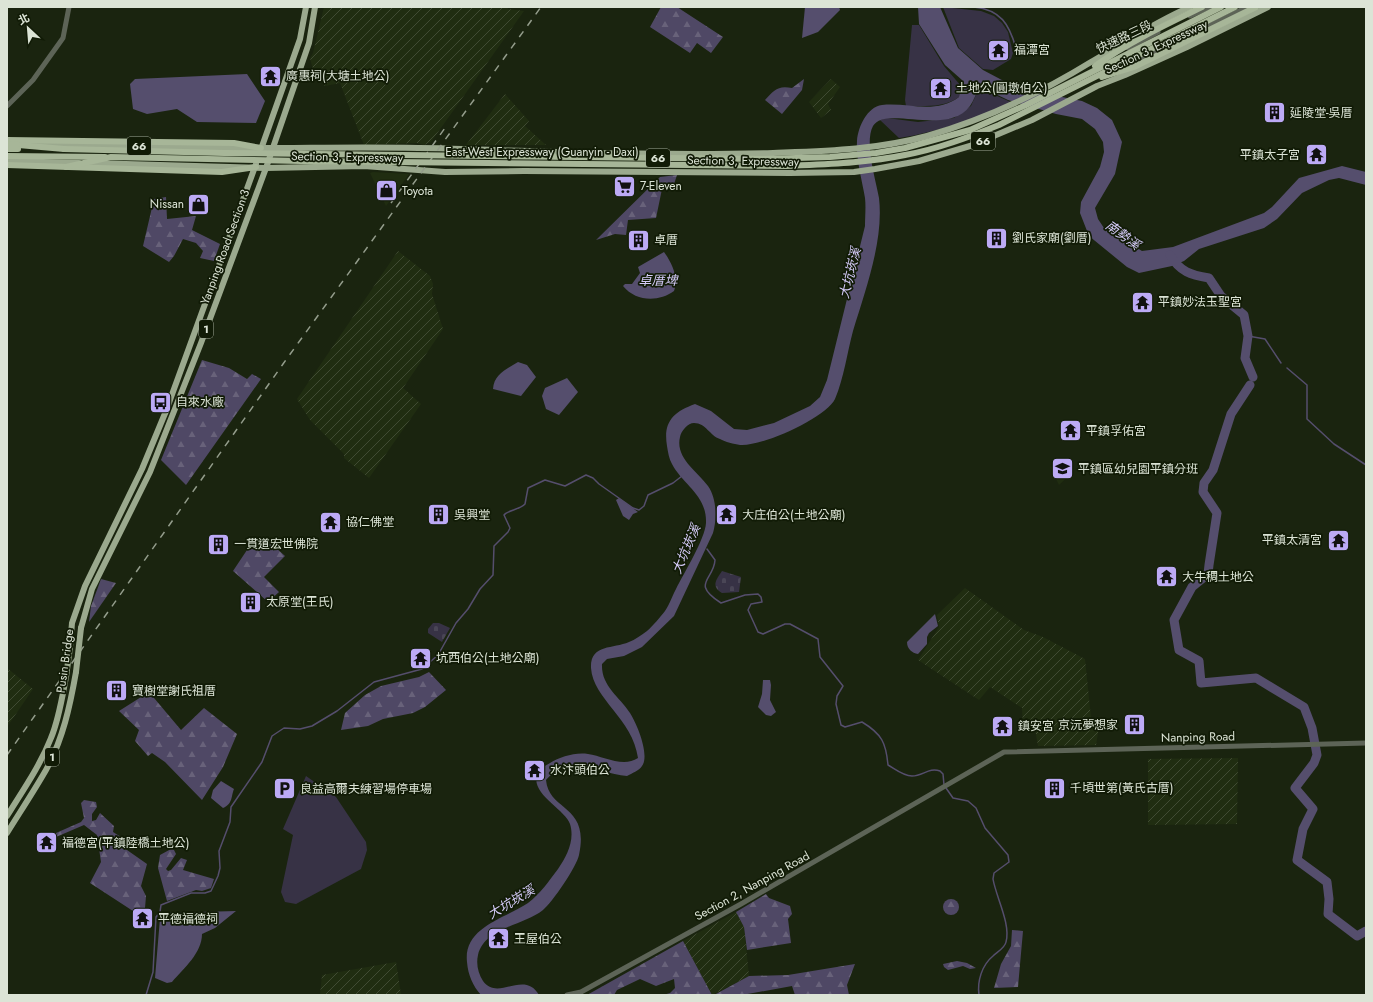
<svg xmlns="http://www.w3.org/2000/svg" width="1373" height="1002" font-family="Jost,'Noto Sans TC',sans-serif">
  <style>
    .built { fill: #202d11 }
    .industrial { fill: url(#industrial-furrows) }
    .green { fill: #373245 }
    .forest { fill: url(#forest-firs) }
    .cemetery { fill: url(#cemetery-stones) }
    .water { fill: #554e6d }
    .lines { fill: none; stroke-linecap: round; stroke-linejoin: round }
    .stream { stroke: #554e6d; stroke-width: 1.5 }
    .river { stroke: #554e6d; stroke-width: 9 }
    .tertiary { stroke: #5d6457; stroke-width: 5 }
    .primary { stroke: #9ba98e; stroke-width: 6 }
    .trunk { stroke: #a7b698; stroke-width: 6 }
    .rail { stroke: #949d8c; stroke-width: 1.5; stroke-dasharray: 7 7; stroke-linecap: butt }
    .primary-bridge { stroke: #9ba98e; stroke-width: 6 }
    .trunk-bridge { stroke: #a7b698; stroke-width: 6 }
    .labels { text-anchor: middle; dominant-baseline: central; stroke-width: 3.5; stroke-linejoin: round; paint-order: stroke }
    .shield { fill: #111b06; stroke: #9fa898; stroke-width: 1 }
    .shield-label { font-size: 11px; font-weight: bold; fill: #dce4d6 }
    .street-label { font-size: 12px; fill: #dce4d6; stroke: #111b06 }
    .poi-label { font-size: 12px; fill: #dce4d6; stroke: #111b06; text-anchor: start }
    .water-label { font-size: 13px; font-style: italic; fill: #d5cbf9; stroke: #111b06 }
  </style>
  <defs>
    <pattern id="industrial-furrows" width="10" height="10" patternUnits="userSpaceOnUse"><rect width="10" height="10" fill="#202d11"/><path d="M-1 1l2-2M0 10L10 0M9 11l2-2" fill="none" stroke="#404b33"/></pattern>
    <pattern id="forest-firs" width="22" height="20" patternUnits="userSpaceOnUse"><rect width="22" height="20" fill="#4f4865"/><path d="M5 1l3.5 6h-7zM16 11l3.5 6h-7z" fill="#68627a"/></pattern>
    <pattern id="cemetery-stones" width="16" height="16" patternUnits="userSpaceOnUse"><rect width="16" height="16" fill="#373245"/><path d="M2 7V4a2 2 0 0 1 4 0v3zM10 15v-3a2 2 0 0 1 4 0v3z" fill="#4a4656"/></pattern>
  </defs>
  <rect width="100%" height="100%" fill="#1a240f"/>
  <g class="built">
    <path d="M373,172L409,174L386,206L370,173Z"/>
    <path d="M1068,459L1073,472L1059,485L1050,467Z"/>
  </g>
  <g class="industrial">
    <path d="M324,7H507L508,9L524,11L431,142L424,145L417,143L364,145L340,83L325,86L313,70L310,58L313,53Z"/>
    <path d="M831,79L840,87L828,104L831,110L821,118L809,102Z"/>
    <path d="M505,94L529,121L525,126L546,145H466Z"/>
    <path d="M398,251L430,276L433,284L432,294L443,329L403,388L421,404L369,478L344,458V454L310,420L297,399Z"/>
    <path d="M965,588L1024,630L1043,637L1085,659L1091,718L1100,721L1096,745L1038,746L1035,729L1023,728L1022,708L990,687L979,700L918,660L939,627L937,615Z"/>
    <path d="M7,668L33,689L7,727Z"/>
    <path d="M1238,758L1237,824L1148,825V759Z"/>
    <path d="M736,912L744,927L749,976L712,995L683,941Z"/>
    <path d="M396,962L401,995H320L322,975Z"/>
  </g>
  <g class="green">
    <path d="M943,7L981,11L994,16L1002,23L1008,32L1013,53L1011,59L993,70L983,69L959,48Z"/>
    <path d="M912,25H919L944,66L961,86L959,97C944,108 924,106 906,106L905,100Z"/>
    <path d="M979,88L1013,103C976,118 939,132 899,138L880,120L887,118L918,122L954,118L971,106Z"/>
    <path d="M306,776L336,797L366,842L367,850L361,869L296,904L285,902L281,892L293,835L283,829Z"/>
  </g>
  <g class="forest">
    <path d="M661,7H677L723,37L711,53L697,43L690,53L650,27Z"/>
    <path d="M804,79L802,90L782,114L765,100C774,90 778,85 792,88Z"/>
    <path d="M677,175L674,184L662,189L656,218L628,220L626,235L615,234L596,240L660,177Z"/>
    <path d="M166,197L167,219L196,216L192,230L220,244L214,261L200,258L203,251L196,243L183,239L174,256L169,262L143,246L154,199Z"/>
    <path d="M202,360L229,368L247,379L252,374L261,379L186,485L161,460Z"/>
    <path d="M273,541L276,548L285,556L264,577L279,592L268,602L233,571L251,544Z"/>
    <path d="M101,579L116,583L89,622L91,606Z"/>
    <path d="M429,672L446,690L425,707L413,713L383,719L368,726L341,730L345,713L365,695L381,686L419,677Z"/>
    <path d="M149,692L181,730L204,708L237,734L223,767L202,800L165,762L152,753L148,756L135,741L139,730L119,711Z"/>
    <path d="M84,800L96,802L97,807L92,814V821L96,820L100,813L114,826L113,832L121,837L117,843L147,864L141,886L146,896L145,908L133,911L90,883L101,862L97,835L84,825L56,837V833L81,822L84,818L81,803Z"/>
    <path d="M171,849L174,850L176,854L166,869L168,871L171,870L181,858L187,860L183,870L214,879L211,888L202,891L196,890L167,901L158,868L160,855Z"/>
    <path d="M766,894L769,898L790,906L792,914L788,919L791,943L747,950L744,927L736,912Z"/>
    <circle cx="951" cy="907" r="8"/>
    <path d="M1012,930L1023,931L1018,987L994,988L1001,964L1011,946Z"/>
    <path d="M683,941L712,995H663L670,993L675,988L674,979L656,986L640,979L617,990L614,995H587Z"/>
    <path d="M957,961L967,963L976,968L970,969L963,966L948,970L944,967L943,964Z"/>
    <path d="M855,964L847,985L849,995H795L792,986L742,995H714L749,976L788,975Z"/>
  </g>
  <g class="cemetery">
    <path d="M722,571L741,577L739,592L722,593C711,586 716,580 722,571Z"/>
    <path d="M433,623H439L450,628L442,642L428,633V629Z"/>
  </g>
  <g class="water">
    <path d="M805,7H839L840,10L818,32L802,38Z"/>
    <path d="M918,7H940L958,48L983,70L1017,88L1082,101L1097,108L1112,120L1122,142L1115,174L1095,208L1098,219L1104,228L1142,251L1173,247L1264,213L1272,207L1299,178L1342,166L1366,172V185L1339,178L1329,180L1302,193L1277,219L1264,228L1199,249L1184,261L1172,266L1139,273L1127,267L1089,236L1080,213L1081,202L1100,167L1104,152L1103,142L1095,129L1082,119L1056,114L1008,100L979,86C977,92 974,100 970,106C947,137 886,105 873,126C864,143 876,180 879,198C884,241 865,291 853,331C847,353 844,378 835,399C826,418 761,447 740,445C734,444 725,442 720,439C710,436 706,423 694,423C688,423 681,431 680,437C675,458 697,471 708,486C717,499 717,519 713,533L674,616L642,647L624,656L607,659L602,664C601,686 619,696 630,713C637,724 650,755 642,766C639,771 632,773 627,776C601,774 568,754 546,780C549,812 590,804 579,855C577,866 552,903 543,910C523,926 485,927 478,955C476,964 478,973 483,981C498,1002 524,969 539,995H481C473,986 468,975 467,962C463,927 506,918 528,903C540,894 549,881 558,869C567,856 575,840 570,824C565,808 524,791 540,770C542,767 547,765 550,763C560,757 575,752 588,754C603,756 623,768 638,758C633,719 593,699 591,668C590,644 613,649 629,642C635,640 641,635 647,631C653,626 660,617 665,611C670,604 672,596 676,589C684,573 705,539 706,523C707,495 683,485 672,464C669,459 668,452 667,446C663,422 673,412 695,404L711,411L734,429L747,430L774,423L810,406L820,397L827,380L865,226C865,217 866,207 865,198C862,180 856,160 857,141C858,127 867,107 882,105C908,102 935,115 959,97L962,80L945,65L919,24Z"/>
    <path d="M247,74L265,101L256,123L197,122L177,109L147,114L133,109L130,84L135,79Z"/>
    <path d="M664,252C672,263 679,278 674,291C659,302 636,302 623,286L625,284H632L640,273L638,267Z"/>
    <path d="M518,362L527,365L536,377L521,396L493,389C494,374 507,369 518,362Z"/>
    <path d="M567,378L578,392L559,415L546,409L542,396L545,388Z"/>
    <path d="M619,498L638,512L633,514L629,520L623,516L616,500Z"/>
    <path d="M935,614L938,626L929,633L927,637V644L918,654C912,653 907,649 907,642Z"/>
    <path d="M763,680H770L771,685L770,700L776,712L771,716L766,715L758,707L762,694Z"/>
    <path d="M221,781L234,789C231,796 233,804 223,808L211,798L213,790Z"/>
    <path d="M236,911L215,928L202,934C202,953 184,968 172,982L167,983L155,978L160,918L164,913Z"/>
  </g>
  <g class="lines">
    <g class="stream">
      <path d="M974,7C1001,10 1009,24 1016,48"/>
      <path d="M1248,336L1265,339L1281,363"/>
      <path d="M1287,368L1307,385V419L1334,444L1366,465"/>
      <path d="M707,549L715,560C714,580 690,583 721,603L745,595L758,594L761,597L762,602L751,604L748,610L758,632L763,634L785,624H790L818,639L820,657L843,686L837,696L836,704L841,725L845,727L862,722C882,734 886,743 888,765C895,769 903,776 912,776C923,776 929,767 940,771L943,774L944,785"/>
      <path d="M946,788L953,798L968,801L976,808L985,828L1008,855L1009,862L994,873L993,879C996,897 1011,924 1006,942C1005,948 997,952 993,956C982,965 977,981 979,995"/>
      <path d="M146,995L153,972L156,917L160,912L161,905L191,893H205L211,891L218,876L220,868L219,851L230,822L231,807L262,762L272,736L284,728L300,729L312,726L337,711L374,682L422,669L438,655L456,623L468,609L480,589L493,575L494,546L508,532L510,528L504,515C508,510 519,510 525,504L528,488L545,480L565,486L586,475L593,478L599,484L633,508L639,510L644,506L648,495L673,483L682,476"/>
    </g>
    <g class="river">
      <path d="M1170,255C1180,272 1191,275 1209,278L1221,296L1244,315L1248,336L1245,358L1253,377"/>
      <path d="M1250,385L1231,414L1213,470L1204,483L1203,492L1217,513L1209,565L1208,574L1192,587L1174,620L1179,650L1199,661L1201,683L1256,678L1304,707L1312,728L1317,755L1314,763L1295,788L1313,809L1303,829L1297,860L1327,882L1329,899L1328,914L1357,936L1366,931"/>
    </g>
    <g class="tertiary">
      <path d="M1190,16L1210,7"/>
      <path d="M1128,48L1158,32"/>
      <path d="M1121,69L1247,7"/>
      <path d="M7,106L33,80L63,38L69,7"/>
      <path d="M567,995L581,992L741,904L1004,752L1366,743"/>
    </g>
    <g class="primary">
      <path d="M29,143C103,145 177,149 251,148C321,148 391,146 461,149C565,152 669,156 773,153C825,151 876,150 927,136C986,119 1039,94 1091,62C1124,43 1155,22 1190,7"/>
      <path d="M260,152L300,39L306,7"/>
      <path d="M7,161L79,163"/>
      <path d="M91,163L266,168L364,166L445,172L524,171L790,173L854,172L875,169L919,161L970,146L1032,120L1097,86L1125,75L1187,47L1268,7"/>
      <path d="M81,628L92,589L150,472L201,343L266,168L309,43L315,7"/>
      <path d="M70,647L72,623L85,586L142,469L166,411L256,164"/>
      <path d="M7,816C23,790 40,766 51,738C59,719 62,698 66,677"/>
      <path d="M7,833C20,812 34,791 46,770C63,739 70,706 76,672"/>
    </g>
    <g class="trunk">
      <path d="M7,140L234,143L261,148"/>
      <path d="M7,144L64,149"/>
      <path d="M7,149H18"/>
      <path d="M7,156L105,157"/>
      <path d="M7,165L222,172L256,167"/>
    </g>
    <g class="rail">
      <path d="M391,203L445,128"/>
      <path d="M7,755L283,364L541,7"/>
    </g>
    <g class="primary-bridge">
      <path d="M76,672L81,628"/>
      <path d="M66,677L70,647"/>
    </g>
    <g class="trunk-bridge">
      <path d="M1095,66C1129,42 1165,25 1202,7"/>
      <path d="M1102,77L1134,67L1256,7"/>
      <path d="M64,149L224,153L761,159L830,157L876,153L905,148L970,130L1026,105L1221,7"/>
      <path d="M66,167L111,157L301,161L786,166C826,164 866,163 905,155C938,149 969,137 999,125L1235,7"/>
    </g>
  </g>
  <defs>
    <symbol id="temple-square" viewBox="-11 -11 22 22"><rect x="-9" y="-9" width="18" height="18" rx="4" fill="#bcaaf5" stroke="#111b06"/><path d="M0-6L5-2H3V0L6.5 2.5H4V6H1.5V3h-3V6H-4V2.5H-6.5L-3 0V-2H-5Z" fill="#111"/></symbol>
    <symbol id="building-square" viewBox="-11 -11 22 22"><rect x="-9" y="-9" width="18" height="18" rx="4" fill="#bcaaf5" stroke="#111b06"/><path d="M-4-6H4V6H1V3H-1V6H-4ZM-2.5-4.3h1.7v1.8h-1.7ZM.8-4.3h1.7v1.8H.8ZM-2.5-1h1.7V.8h-1.7ZM.8-1h1.7V.8H.8Z" fill="#111"/></symbol>
    <symbol id="supermarket-square" viewBox="-11 -11 22 22"><rect x="-9" y="-9" width="18" height="18" rx="4" fill="#bcaaf5" stroke="#111b06"/><path d="M-6-5.5h2.5l.6 2H6L4.5 2H-2.5L-4.4-4H-6ZM-1.5 3.2a1.3 1.3 0 1 0 .1 0ZM3 3.2a1.3 1.3 0 1 0 .1 0Z" fill="#111"/></symbol>
    <symbol id="shop-square" viewBox="-11 -11 22 22"><rect x="-9" y="-9" width="18" height="18" rx="4" fill="#bcaaf5" stroke="#111b06"/><path d="M-5-2.5h2.3a2.7 3.5 0 0 1 5.4 0H5L5.5 6h-11ZM-1.5-2.5h3a1.5 2.3 0 0 0-3 0Z" fill="#111"/></symbol>
    <symbol id="bus-square" viewBox="-11 -11 22 22"><rect x="-9" y="-9" width="18" height="18" rx="4" fill="#bcaaf5" stroke="#111b06"/><path d="M-5-6H5V4H4V6H2V4H-2V6H-4V4H-5ZM-3.5-4V0h7V-4ZM-3.5 1.2v1.5H-2V1.2ZM2 1.2v1.5H3.5V1.2Z" fill="#111"/></symbol>
    <symbol id="school-square" viewBox="-11 -11 22 22"><rect x="-9" y="-9" width="18" height="18" rx="4" fill="#bcaaf5" stroke="#111b06"/><path d="M0-5L7-2L0 1L-7-2ZM-4 1L0 2.5L4 1V4Q0 6-4 4Z" fill="#111"/></symbol>
    <symbol id="parking-square" viewBox="-11 -11 22 22"><rect x="-9" y="-9" width="18" height="18" rx="4" fill="#bcaaf5" stroke="#111b06"/><path d="M-3.5-5.5H1a3.5 3.5 0 0 1 0 7H-1V5.5H-3.5ZM-1-3.4V-.6H.8a1.4 1.4 0 0 0 0-2.8Z" fill="#111"/></symbol>
  </defs>
  <g fill-rule="evenodd">
    <use href="#temple-square" x="986" y="38" width="25" height="25"/>
    <use href="#temple-square" x="258" y="64" width="25" height="25"/>
    <use href="#temple-square" x="928" y="76" width="25" height="25"/>
    <use href="#building-square" x="1262" y="100" width="25" height="25"/>
    <use href="#temple-square" x="1304" y="142" width="25" height="25"/>
    <use href="#supermarket-square" x="612" y="174" width="25" height="25"/>
    <use href="#shop-square" x="374" y="178" width="25" height="25"/>
    <use href="#shop-square" x="186" y="192" width="25" height="25"/>
    <use href="#building-square" x="984" y="226" width="25" height="25"/>
    <use href="#building-square" x="626" y="228" width="25" height="25"/>
    <use href="#temple-square" x="1130" y="290" width="25" height="25"/>
    <use href="#bus-square" x="148" y="390" width="25" height="25"/>
    <use href="#temple-square" x="1058" y="418" width="25" height="25"/>
    <use href="#school-square" x="1050" y="456" width="25" height="25"/>
    <use href="#building-square" x="426" y="502" width="25" height="25"/>
    <use href="#temple-square" x="714" y="502" width="25" height="25"/>
    <use href="#temple-square" x="318" y="510" width="25" height="25"/>
    <use href="#temple-square" x="1326" y="528" width="25" height="25"/>
    <use href="#building-square" x="206" y="532" width="25" height="25"/>
    <use href="#temple-square" x="1154" y="564" width="25" height="25"/>
    <use href="#building-square" x="238" y="590" width="25" height="25"/>
    <use href="#temple-square" x="408" y="646" width="25" height="25"/>
    <use href="#building-square" x="104" y="678" width="25" height="25"/>
    <use href="#building-square" x="1122" y="712" width="25" height="25"/>
    <use href="#temple-square" x="990" y="714" width="25" height="25"/>
    <use href="#temple-square" x="522" y="758" width="25" height="25"/>
    <use href="#building-square" x="1042" y="776" width="25" height="25"/>
    <use href="#parking-square" x="272" y="776" width="25" height="25"/>
    <use href="#temple-square" x="34" y="830" width="25" height="25"/>
    <use href="#temple-square" x="130" y="906" width="25" height="25"/>
    <use href="#temple-square" x="486" y="926" width="25" height="25"/>
  </g>
  <g class="labels">
    <g class="shield">
      <rect x="971" y="132" width="24" height="18" rx="3"/>
      <rect x="127" y="137" width="24" height="18" rx="3"/>
      <rect x="646" y="149" width="24" height="18" rx="3"/>
      <rect x="199" y="320" width="14" height="18" rx="3"/>
      <rect x="45" y="748" width="14" height="18" rx="3"/>
    </g>
    <g class="shield-label">
      <text x="983" y="141">66</text>
      <text x="139" y="146">66</text>
      <text x="658" y="158">66</text>
      <text x="206" y="329">1</text>
      <text x="52" y="757">1</text>
    </g>
    <g class="street-label">
      <text transform="translate(1124 37) rotate(-25)">快速路三段</text>
      <text transform="translate(1156 47) rotate(-25)">Section 3, Expressway</text>
      <text x="542" y="152">East-West Expressway (Guanyin - Daxi)</text>
      <text transform="translate(347 157) rotate(1)">Section 3, Expressway</text>
      <text transform="translate(743 161) rotate(1)">Section 3, Expressway</text>
      <text transform="translate(225 247) rotate(-70)">Yanping Road Section 3</text>
      <text transform="translate(65 661) rotate(-82)">Pusin Bridge</text>
      <text transform="translate(1198 737) rotate(-1)">Nanping Road</text>
      <text transform="translate(752 886) rotate(-29)">Section 2, Nanping Road</text>
    </g>
    <g class="poi-label">
      <text x="1014" y="50">福潭宮</text>
      <text x="286" y="76">廣惠祠(大塘土地公)</text>
      <text x="956" y="88">土地公(圓墩伯公)</text>
      <text x="1290" y="113">延陵堂-吳厝</text>
      <text x="1300" y="155" text-anchor="end">平鎮太子宮</text>
      <text x="640" y="186">7-Eleven</text>
      <text x="402" y="191">Toyota</text>
      <text x="184" y="204" text-anchor="end">Nissan</text>
      <text x="1012" y="238">劉氏家廟(劉厝)</text>
      <text x="654" y="240">卓厝</text>
      <text x="1158" y="302">平鎮妙法玉聖宮</text>
      <text x="176" y="402">自來水廠</text>
      <text x="1086" y="431">平鎮孚佑宮</text>
      <text x="1078" y="469">平鎮區幼兒園平鎮分班</text>
      <text x="454" y="515">吳興堂</text>
      <text x="742" y="515">大庄伯公(土地公廟)</text>
      <text x="346" y="522">協仁佛堂</text>
      <text x="1322" y="540" text-anchor="end">平鎮太清宮</text>
      <text x="234" y="544">一貫道宏世佛院</text>
      <text x="1182" y="577">大牛稠土地公</text>
      <text x="266" y="602">太原堂(王氏)</text>
      <text x="436" y="658">坑西伯公(土地公廟)</text>
      <text x="132" y="691">寶樹堂謝氏祖厝</text>
      <text x="1118" y="725" text-anchor="end">京沅夢想家</text>
      <text x="1018" y="726">鎮安宮</text>
      <text x="550" y="770">水汴頭伯公</text>
      <text x="1070" y="788">千頃世第(黃氏古厝)</text>
      <text x="300" y="789">良益高爾夫練習場停車場</text>
      <text x="62" y="843">福德宮(平鎮陸橋土地公)</text>
      <text x="158" y="919">平德福德祠</text>
      <text x="514" y="939">王屋伯公</text>
    </g>
    <g class="water-label">
      <text transform="translate(1123 235) rotate(36)">南勢溪</text>
      <text transform="translate(850 273) rotate(-76)">大坑崁溪</text>
      <text x="658" y="280">卓厝埤</text>
      <text transform="translate(686 549) rotate(-67)">大坑崁溪</text>
      <text transform="translate(511 902) rotate(-31)">大坑崁溪</text>
    </g>
  </g>
  <rect width="1373" height="1002" fill="none" stroke="#dce4d6" stroke-width="16"/>
  <g transform="translate(28 28) rotate(334)" stroke="#111b06" stroke-width="3" paint-order="stroke">
  <path d="M0-3L7 15L0 10L-7 15Z" fill="#dce4d6"/>
  <text y="-6" font-size="11" font-weight="bold" text-anchor="middle" fill="#dce4d6">北</text>
  </g>
</svg>
